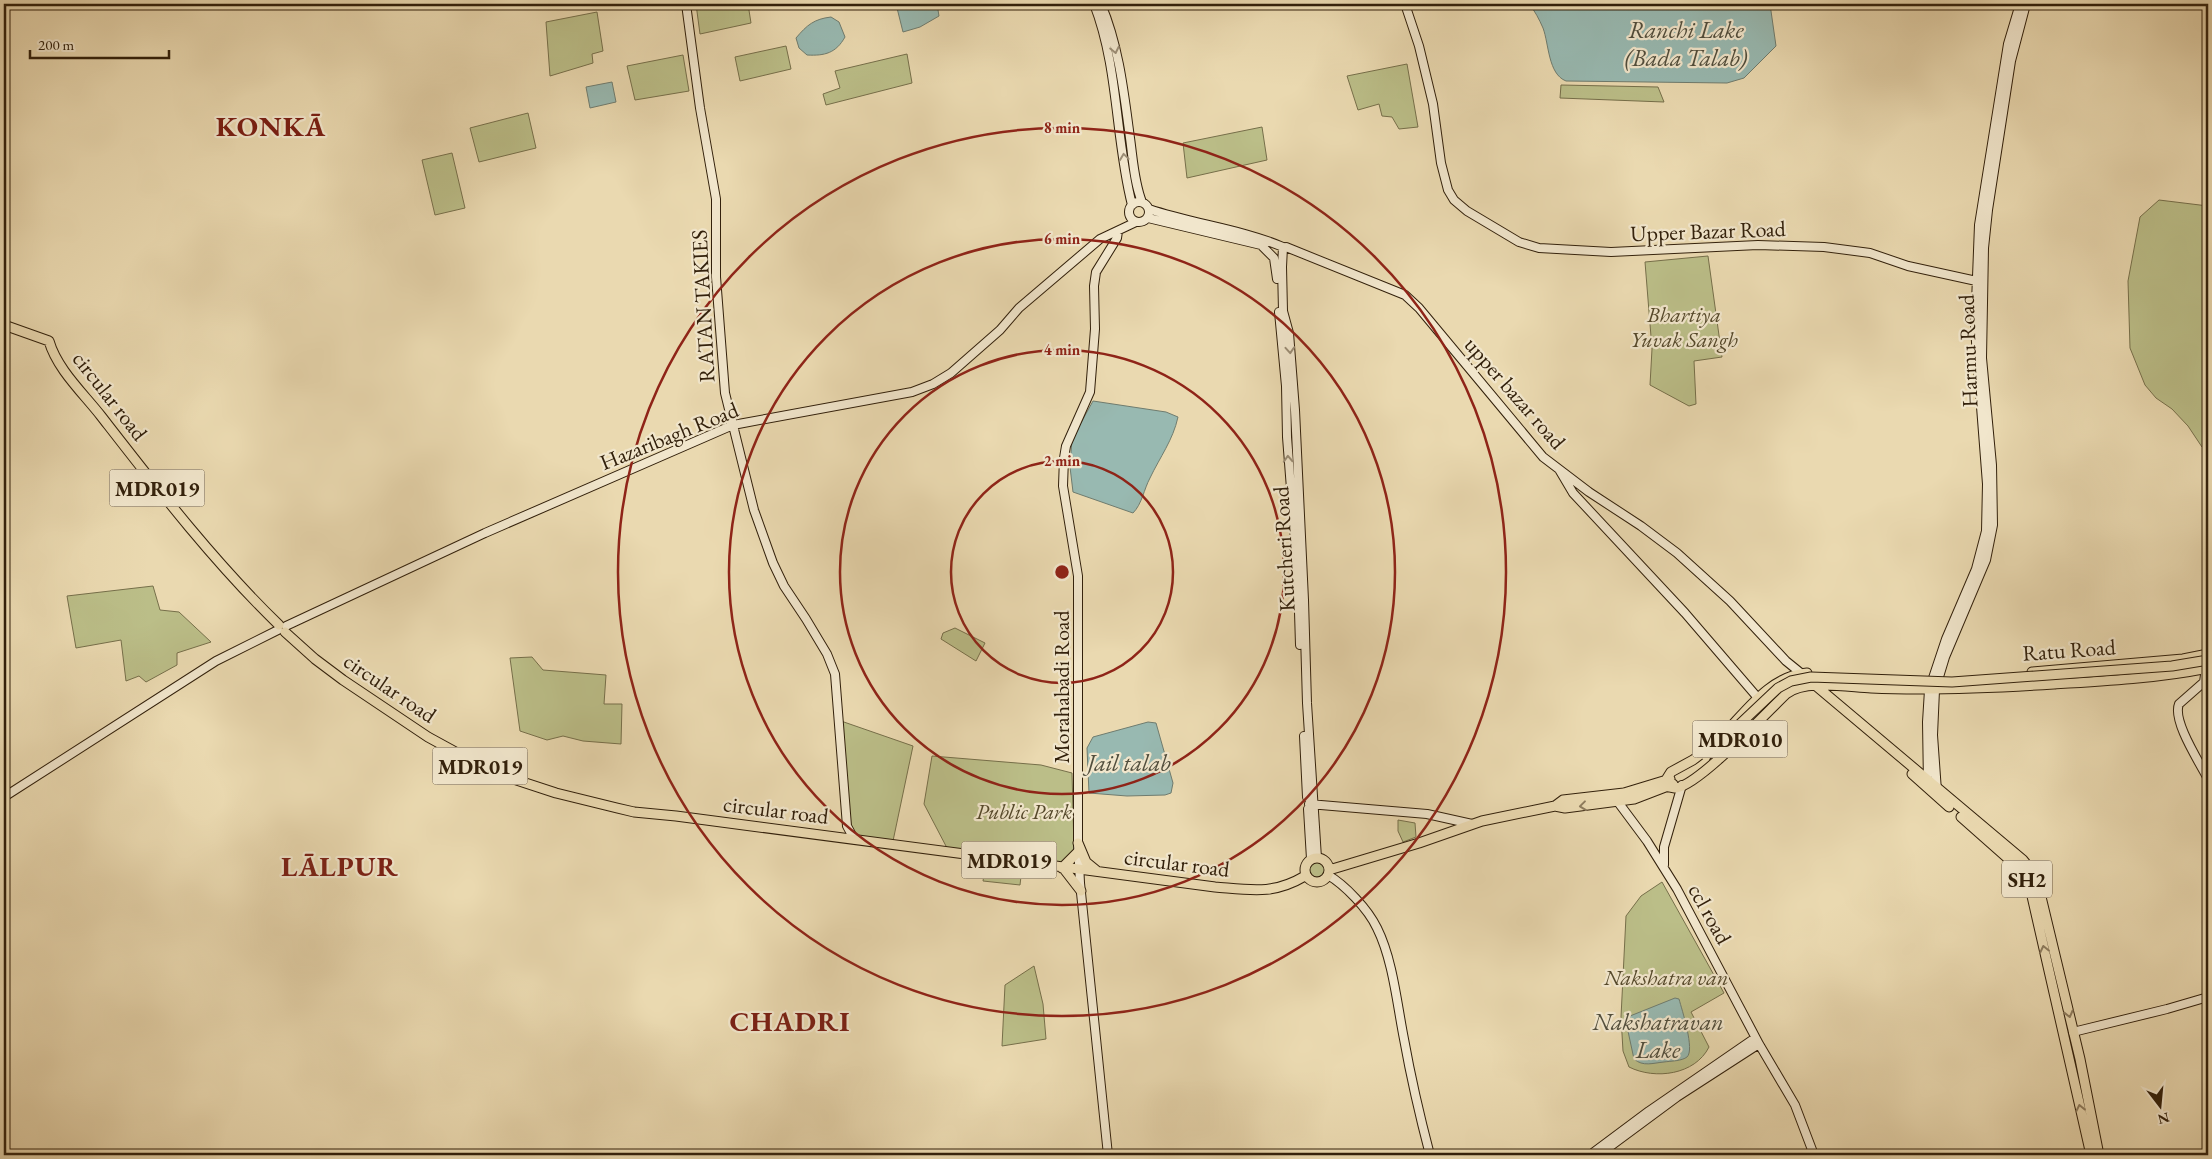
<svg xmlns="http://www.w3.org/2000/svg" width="2212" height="1159" font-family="'EB Garamond',serif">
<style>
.green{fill:#bbbe88;stroke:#766f4a}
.water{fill:#98b9b1;stroke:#6f7c6f}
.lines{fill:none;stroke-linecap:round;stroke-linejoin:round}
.secondary-casing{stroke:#32200b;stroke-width:10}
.primary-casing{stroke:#32200b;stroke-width:11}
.secondary{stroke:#f1e6cc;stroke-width:8}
.primary{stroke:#ead9b0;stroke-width:9}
.primary-bridge-casing{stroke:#32200b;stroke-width:11;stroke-linecap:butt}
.primary-bridge{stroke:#ead9b0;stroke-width:9}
.oneway{stroke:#9b8d75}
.oneway2{stroke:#8e7c5e}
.ring{fill:none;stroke:#8f2418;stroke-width:2.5}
.labels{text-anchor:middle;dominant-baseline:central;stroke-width:4.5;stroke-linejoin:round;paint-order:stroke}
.shield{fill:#f1e6cc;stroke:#6b5b45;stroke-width:1}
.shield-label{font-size:21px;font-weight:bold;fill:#32200b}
.street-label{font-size:22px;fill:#32200b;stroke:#f1e6cc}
.park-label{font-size:22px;font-style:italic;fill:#54482a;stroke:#f1e6cc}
.water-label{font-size:24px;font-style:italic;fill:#514e3d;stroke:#f1e6cc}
.district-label{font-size:28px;font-weight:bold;letter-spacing:1px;fill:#7a1f14;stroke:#f1e6cc}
.centre{fill:#8f2418;stroke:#f1e6cc;stroke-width:2.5}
.ring-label{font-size:15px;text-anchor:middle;font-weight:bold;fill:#8f2418;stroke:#f1e6cc;stroke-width:4.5;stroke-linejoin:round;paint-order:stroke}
</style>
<rect width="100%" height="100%" fill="#ead9b0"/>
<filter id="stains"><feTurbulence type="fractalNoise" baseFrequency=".004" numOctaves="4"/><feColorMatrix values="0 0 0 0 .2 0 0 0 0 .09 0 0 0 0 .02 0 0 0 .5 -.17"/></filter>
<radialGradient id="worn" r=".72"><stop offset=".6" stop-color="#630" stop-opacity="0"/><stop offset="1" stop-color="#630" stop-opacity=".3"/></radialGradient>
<path class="green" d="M696 4H748L751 23 700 34Z
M597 12 603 51 592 54 593 63 550 76 546 22Z
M786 46 791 69 740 81 735 57Z
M907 54 912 83 826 105 823 94 840 88 835 71Z
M683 55 689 91 635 100 627 66Z
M1407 64 1418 127 1399 129 1392 117 1382 116 1379 104 1358 110 1347 76Z
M1561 85 1658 87 1664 102 1560 98Z
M528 113 536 148 479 162 470 128Z
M1262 127 1267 160 1187 178 1183 143Z
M452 153 465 208 435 215 422 160Z
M2159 200 2208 206V450L2202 447 2188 426 2172 409 2156 398 2145 385 2130 348 2128 281 2140 217Z
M1708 256 1722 357 1694 361 1696 404 1689 406 1650 385 1652 349 1645 262Z
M153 586 160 610 179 612 211 642 177 653V665L146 682 139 676 126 681 121 640 76 648 67 596Z
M955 628 985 643 976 661 941 639 943 633Z
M532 657 543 670 606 675 604 704H622L621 744 583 741 563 736 547 740 520 731 510 658Z
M841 721 913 746 893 841 855 838 849 827Z
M932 756 1041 765 1072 773 1074 849 1061 863 947 848 924 804Z
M1398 820 1415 823 1416 837 1403 842 1398 831Z
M1317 862 1324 865 1326 872C1320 878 1314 878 1307 875L1306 871 1312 863Z
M986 863 1022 868 1020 885 983 881Z
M1662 882 1724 993 1691 1012 1709 1047C1695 1075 1655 1080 1629 1067L1623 1051 1621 1017 1626 916 1641 896Z
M1034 966 1043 1004 1046 1039 1002 1046 1005 985Z"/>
<path class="water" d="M896 4H937L939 16 920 27 903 32Z
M1529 4H1770L1776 46 1744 78 1727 83 1566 81C1548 74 1549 44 1543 28 1539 19 1535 11 1529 4Z
M831 17 839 22 845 37C836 53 825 56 807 55L799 48 796 38C807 25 814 19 831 17Z
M612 82 616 102 590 108 586 87Z
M1093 401 1166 412 1178 417C1173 440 1160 457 1150 478 1144 489 1142 504 1133 513L1073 492 1070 467 1072 439Z
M1148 722 1156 723 1173 783 1171 793 1165 795 1127 796 1089 793 1087 748 1093 737Z
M1675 998 1679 999C1682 1010 1695 1050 1687 1057 1682 1061 1671 1061 1664 1062 1653 1063 1643 1067 1634 1059L1626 1022 1630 1016Z"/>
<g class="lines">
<g class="secondary-casing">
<path id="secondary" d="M686 4 700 108 716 199V277L725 393 754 510 773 563 784 586 806 619 827 654 835 674 847 826 854 839
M1094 4C1119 68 1115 139 1132 205
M1101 4C1119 46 1124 93 1130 138 1133 159 1134 182 1142 202
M1405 4 1419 46 1433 104 1441 163 1448 190 1454 200 1467 211 1519 242 1539 248 1611 252 1758 245 1824 247 1870 253 1908 266 1981 282
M1129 212a10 10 0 1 1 20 0a10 10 0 1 1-20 0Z
M1149 209C1193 224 1241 229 1283 247L1282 267 1283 311 1289 333 1295 410 1304 600 1307 703 1317 858
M1148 218 1261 245 1274 258 1277 279
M1283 248 1286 247 1405 295 1419 308 1543 457 1589 492 1641 526 1677 553 1730 601 1786 661 1802 674
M1279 312 1286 386 1287 437 1298 579 1300 645
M1560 471 1573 493 1685 613 1758 698
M286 626 485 533 733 425 912 392 933 384 951 373 1000 330 1019 308 1100 239 1136 222
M2206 668 2204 682 2179 704C2172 721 2200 763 2208 779
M1304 736 1307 797
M1928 784 1927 722 1929 690 1946 639 1976 569 1986 531 1987 484 1975 329 1979 225 2008 44 2020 4
M1937 791 1933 735 1935 690 1945 657 1986 560 1993 525 1992 465 1982 358 1984 248 1988 210 2011 61 2026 4
M4 797 216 661 278 630
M1615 798 1647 841 1677 889 1759 1044 1795 1105 1814 1155
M1309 804 1427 814 1472 824
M1308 809 1311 859
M1664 865V847L1682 785
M1328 875C1345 885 1368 909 1377 928 1393 960 1397 1004 1404 1039 1411 1078 1420 1117 1430 1155
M2073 1032 2167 1009 2208 997
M1604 1151 1677 1097 1759 1044
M1108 1155 1080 883 1078 843V576L1063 486 1064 458 1066 446 1090 392 1095 329 1094 286 1096 272 1117 238 1118 231
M1590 1155 1649 1111 1755 1038"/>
</g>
<g class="primary-casing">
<path id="primary" d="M4 325 49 341C57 369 83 393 101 416 157 488 213 561 279 625
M285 632 315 659 343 680 428 737 492 772 556 793 617 808 634 812 676 816 1215 887C1251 890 1273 895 1305 876
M2032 672 2183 659 2208 654
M1802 674 2023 860 2036 876 2080 1059 2099 1155
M1725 733C1748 709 1771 676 1807 673
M1912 774 1949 807
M1666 780 1671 772 1693 760 1714 744
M1669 787C1671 787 1674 788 1676 788 1699 785 1766 713 1786 694 1805 679 1848 687 1871 688 1932 691 1993 688 2054 684 2105 681 2158 678 2208 668
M1555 806 1563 800 1624 793 1670 779
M1961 817 2013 863 2029 883 2091 1155
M1078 843 1086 862 1097 871
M1305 870a12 12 0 1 1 24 0a12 12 0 1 1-24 0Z
M1062 868 1079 851
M1064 869 1081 891
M1329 870 1419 843 1482 821 1555 806 1565 808 1634 799 1673 784"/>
</g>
<use href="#secondary" class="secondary"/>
<use href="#primary" class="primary"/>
<g class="primary-bridge-casing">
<path id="primary-bridge" d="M1706 756 1778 688 1791 681 1811 677 1952 682 2172 666 2208 660"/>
</g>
<use href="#primary-bridge" class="primary-bridge"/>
</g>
<defs><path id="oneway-chevron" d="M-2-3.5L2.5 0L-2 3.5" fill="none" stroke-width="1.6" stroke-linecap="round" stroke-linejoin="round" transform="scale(1.25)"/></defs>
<g class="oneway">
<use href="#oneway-chevron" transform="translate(1115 50) rotate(78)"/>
<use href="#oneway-chevron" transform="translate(1124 157) rotate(-98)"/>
<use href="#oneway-chevron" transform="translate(1290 350) rotate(86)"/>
<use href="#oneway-chevron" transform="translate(1288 459) rotate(-93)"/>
</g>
<g class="oneway2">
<use href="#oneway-chevron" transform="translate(1583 806) rotate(173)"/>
<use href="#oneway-chevron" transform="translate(2044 949) rotate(-103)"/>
<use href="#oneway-chevron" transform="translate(2069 1014) rotate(76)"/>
<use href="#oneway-chevron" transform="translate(2080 1108) rotate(-102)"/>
</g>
<g class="ring">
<circle cx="1062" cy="572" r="111"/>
<circle cx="1062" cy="572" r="222"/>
<circle cx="1062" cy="572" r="333"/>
<circle cx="1062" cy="572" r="444"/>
</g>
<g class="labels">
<g class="shield">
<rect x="109.5" y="469.5" width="95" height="37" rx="4"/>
<rect x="1692.5" y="720.5" width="95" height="37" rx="4"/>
<rect x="432.5" y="747.5" width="95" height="37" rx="4"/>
<rect x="961.5" y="841.5" width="95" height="37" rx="4"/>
<rect x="2002" y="860.5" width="50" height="37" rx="4"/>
</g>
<g class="shield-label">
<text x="157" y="488">MDR019</text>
<text x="1740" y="739">MDR010</text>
<text x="480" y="766">MDR019</text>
<text x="1009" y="860">MDR019</text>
<text x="2027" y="879">SH2</text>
</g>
<g class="street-label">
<text transform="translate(1708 231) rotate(-2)">Upper Bazar Road</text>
<text transform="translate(703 306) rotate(-93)">RATAN TAKIES</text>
<text transform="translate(1968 351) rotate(-92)">Harmu Road</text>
<text transform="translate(1515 393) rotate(49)">upper bazar road</text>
<text transform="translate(110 396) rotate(52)">circular road</text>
<text transform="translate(669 436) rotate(-22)">Hazaribagh Road</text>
<text transform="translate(1284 549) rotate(-93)">Kutcheri Road</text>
<text transform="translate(2069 650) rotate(-4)">Ratu Road</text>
<text transform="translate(1061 687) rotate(-90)">Morahabadi Road</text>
<text transform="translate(390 688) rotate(34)">circular road</text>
<text transform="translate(776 810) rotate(7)">circular road</text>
<text transform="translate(1177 863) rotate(7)">circular road</text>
<text transform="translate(1710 914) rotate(61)">ccl road</text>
</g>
<g class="park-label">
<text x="1684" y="314">Bhartiya<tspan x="1684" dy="25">Yuvak Sangh</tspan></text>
<text x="1024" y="811">Public Park</text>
<text x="1666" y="977">Nakshatra van</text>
</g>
<g class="water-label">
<text x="1686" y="29">Ranchi Lake<tspan x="1686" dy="28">(Bada Talab)</tspan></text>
<text x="1129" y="762">Jail talab</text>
<text x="1658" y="1021">Nakshatravan<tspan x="1658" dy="28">Lake</tspan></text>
</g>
<g class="district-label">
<text x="271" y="126">KONKĀ</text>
<text x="340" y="866">LĀLPUR</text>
<text x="790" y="1021">CHADRI</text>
</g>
</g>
<circle cx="1062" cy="572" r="8" class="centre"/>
<g class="ring-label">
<text x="1062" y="133">8 min</text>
<text x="1062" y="244">6 min</text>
<text x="1062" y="355">4 min</text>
<text x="1062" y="466">2 min</text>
</g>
<rect width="2212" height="1159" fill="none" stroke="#ead9b0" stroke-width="20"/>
<rect x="5" y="5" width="2202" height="1149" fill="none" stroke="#32200b" stroke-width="2.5"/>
<rect x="10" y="10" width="2192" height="1139" fill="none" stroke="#32200b"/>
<g transform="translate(2160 1106) rotate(164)" stroke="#f1e6cc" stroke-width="4" paint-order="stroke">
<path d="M0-4L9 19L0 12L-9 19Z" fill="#32200b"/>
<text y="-8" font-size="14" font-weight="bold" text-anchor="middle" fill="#32200b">N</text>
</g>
<path d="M30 50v8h139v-8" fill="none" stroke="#32200b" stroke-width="2.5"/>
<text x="38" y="50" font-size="15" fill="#32200b" stroke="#f1e6cc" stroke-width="4" paint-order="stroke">200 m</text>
<rect width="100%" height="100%" filter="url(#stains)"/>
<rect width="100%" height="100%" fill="url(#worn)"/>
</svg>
